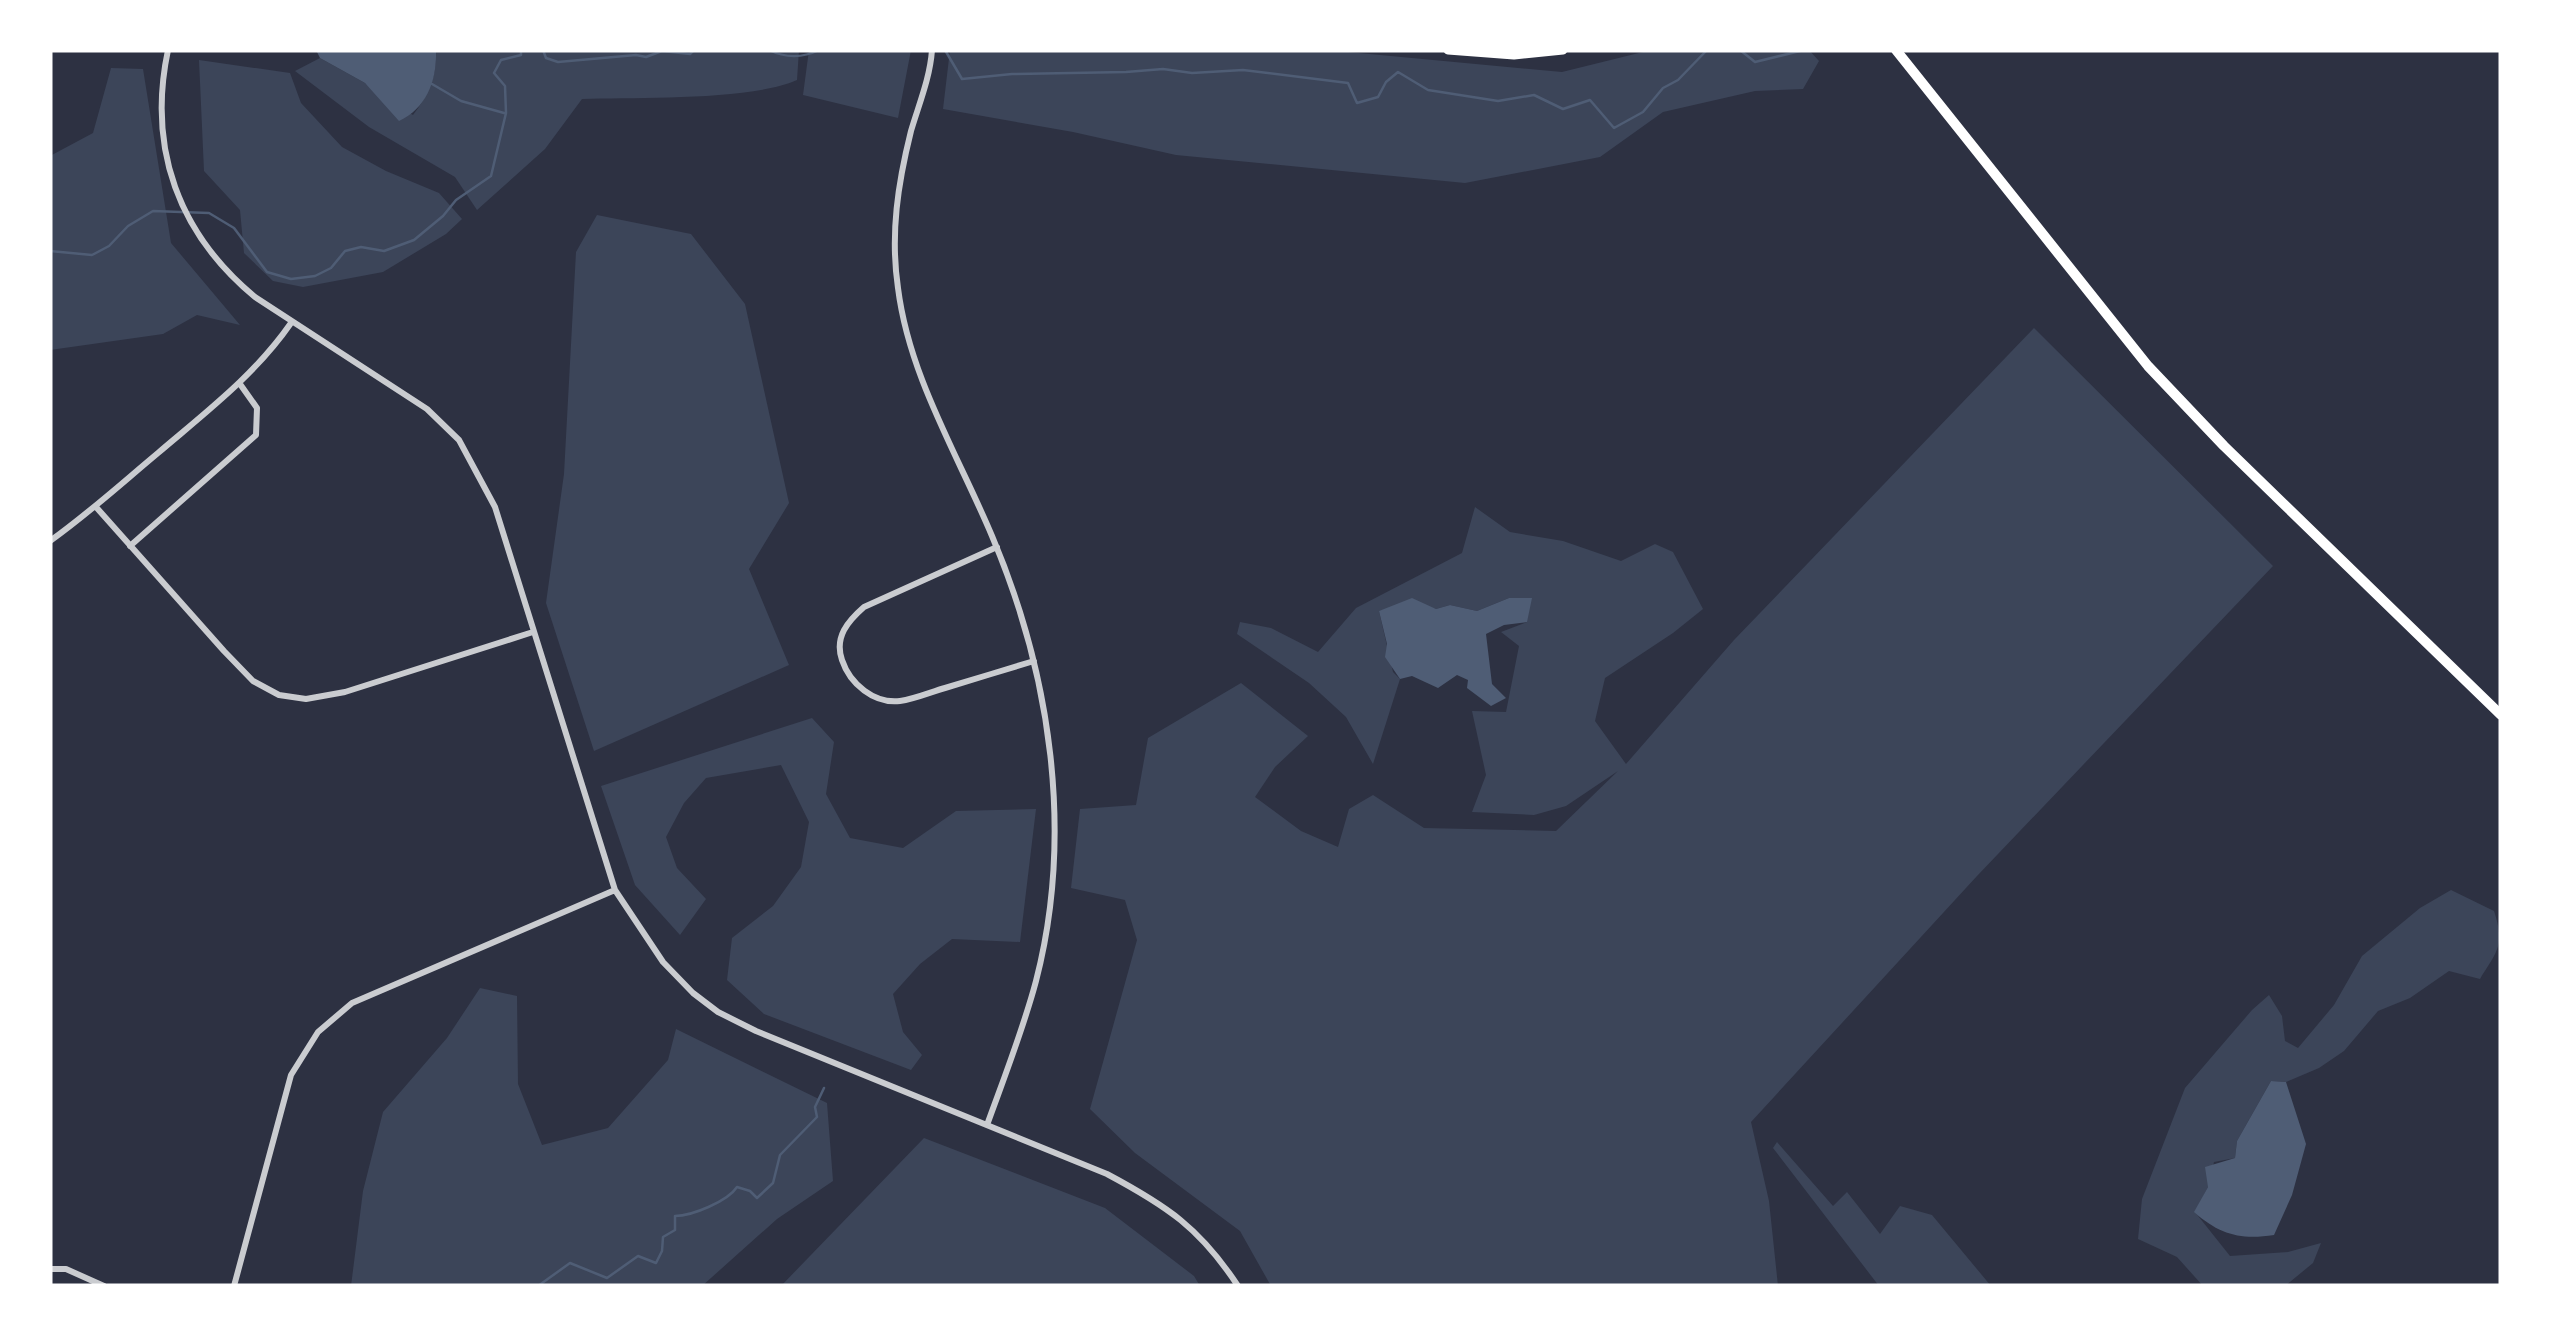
<svg xmlns="http://www.w3.org/2000/svg" width="2551" height="1336" font-family="Georgia,serif">
<style>
.green{fill:#3c4559}
.water{fill:#4f5d75}
.lines{fill:none;stroke-linecap:round;stroke-linejoin:round}
.stream{stroke:#4f5d75;stroke-width:2.5}
.minor{stroke:#caccd0;stroke-width:6}
.secondary{stroke:#fff;stroke-width:9}
.primary{stroke:#fff;stroke-width:10}
</style>
<rect width="100%" height="100%" fill="#2d3142"/>
<path class="green" d="M436 50H799L797 80C750 101 637 97 582 99L545 149 477 210 455 177 369 127 295 71 320 58 365 83 380 96 413 115C429 94 437 76 436 50Z
M809 50H911L898 118 803 95Z
M950 50H1327L1562 72 1651 50H1809L1819 61 1803 89 1755 91 1663 112 1600 157 1465 183 1176 155 1073 132 943 109Z
M199 60 290 73 301 103 342 147 386 171 439 193 462 219 446 234 383 272 303 287 273 281 244 253 240 210 204 171Z
M111 68 143 69 171 243 240 325 197 315 163 334 50 350V156L93 133Z
M597 215 691 234 745 304 789 503 749 569 789 665 594 751 546 603 564 474 576 252Z
M2034 328 2273 566 1977 876 1751 1122 1769 1201 1778 1286H1271L1240 1231 1135 1153 1090 1109 1137 940 1125 900 1071 888 1080 809 1136 805 1148 738 1241 683 1308 736 1275 767 1255 797 1301 831 1338 847 1349 809 1373 795 1424 828 1556 831 1618 771 1566 806 1534 815 1472 812 1486 775 1472 711 1506 712 1519 646 1501 632 1527 622 1509 598 1477 611 1450 605 1436 609 1422 606 1379 611 1393 672 1400 679 1373 764 1346 717 1309 683 1237 634 1240 622 1271 628 1318 652 1356 608 1462 553 1475 507 1510 532 1563 541 1621 561 1655 544 1673 552 1703 609 1673 633 1605 678 1595 721 1626 764 1734 640Z
M812 718 834 742 826 794 850 838 903 848 956 811 1036 809 1020 942 952 939 920 964 893 994 903 1032 922 1055 911 1070 764 1014 727 980 732 938 773 906 801 867 809 822 781 765 706 778 684 803 666 837 677 868 706 899 680 935 635 885 601 786Z
M2451 890 2494 911C2505 945 2498 950 2480 979L2449 971 2410 998 2378 1011 2344 1051 2319 1068 2286 1082 2271 1081 2237 1141 2235 1158 2214 1162 2208 1187 2195 1212 2230 1256 2288 1252 2321 1243 2313 1263 2285 1286H2203L2177 1257 2138 1239 2142 1199 2185 1088 2252 1010 2269 995 2282 1016 2285 1041 2298 1048 2334 1005 2362 956 2420 908Z
M480 988 517 996 518 1084 542 1145 608 1128 668 1060 676 1029 827 1103 833 1181 777 1219 702 1286H351L363 1191 383 1112 447 1038Z
M924 1138 1105 1208 1194 1276 1200 1286H781Z
M1777 1142 1833 1206 1847 1192 1880 1234 1900 1206 1932 1215 1991 1286H1879L1773 1148Z"/>
<path class="water" d="M316 50H436C437 80 427 108 399 121L365 83 320 58Z
M1412 598 1436 609 1450 605 1477 611 1509 598H1532L1527 622 1504 625 1486 634 1492 684 1506 698 1491 706 1467 688 1468 680 1457 675 1438 688 1412 676 1400 679 1385 657 1387 644 1379 611Z
M2271 1081 2286 1082 2306 1144 2292 1195 2274 1235C2241 1240 2220 1235 2194 1212L2208 1187 2205 1167 2235 1158 2237 1141Z"/>
<g class="lines">
<path class="stream" d="M543 50 546 58 558 62 636 55 646 57 662 51 690 54 694 50
M769 50C785 58 803 58 819 50
M945 50 962 79 1012 74 1126 72 1163 69 1192 73 1243 70 1348 83 1357 103 1378 97 1386 82 1398 72 1428 90 1498 101 1534 95 1563 109 1590 100 1614 128 1643 112 1663 88 1678 80 1707 50
M1740 50 1755 62 1804 50
M432 84 461 101 504 113
M50 251 92 255 109 246 128 226 153 211 209 213 234 228 267 272 291 279 315 276 331 268 345 251 361 247 384 251 414 240 443 216 456 200 491 176 506 113 505 86 494 73 501 60 521 55V50
M538 1286 570 1263 607 1278 638 1256 656 1263 662 1251 663 1237 675 1230V1216C692 1216 728 1201 737 1187L750 1191 757 1198 773 1183 780 1155 817 1117 815 1107 824 1088"/>
<path class="minor" d="M168 50C147 149 179 234 255 297L427 409 459 440 495 507 615 890 663 962 693 993 718 1012 756 1031 1107 1174C1167 1206 1200 1228 1238 1286
M932 50C930 78 919 104 911 131 898 183 890 234 898 288 909 376 958 455 992 536 1051 675 1074 834 1036 981 1023 1030 1004 1078 987 1125
M96 507 224 651 253 681 279 695 306 699 345 692 533 632
M50 541C88 514 122 483 158 453 206 412 255 375 291 323
M130 546 256 435 257 408 240 384
M997 547 864 607C848 621 834 637 842 660 850 684 874 704 900 701 915 699 931 692 945 688 975 679 1004 670 1034 661
M50 1269H66L104 1286
M234 1286 291 1075 318 1032 352 1003 615 890"/>
<path class="secondary" d="M1448 50 1514 55 1563 50"/>
<path class="primary" d="M1896 50 2148 366 2224 446 2501 715"/>
</g>
<rect width="2551" height="1336" fill="none" stroke="#ffffff" stroke-width="105"/>
</svg>
